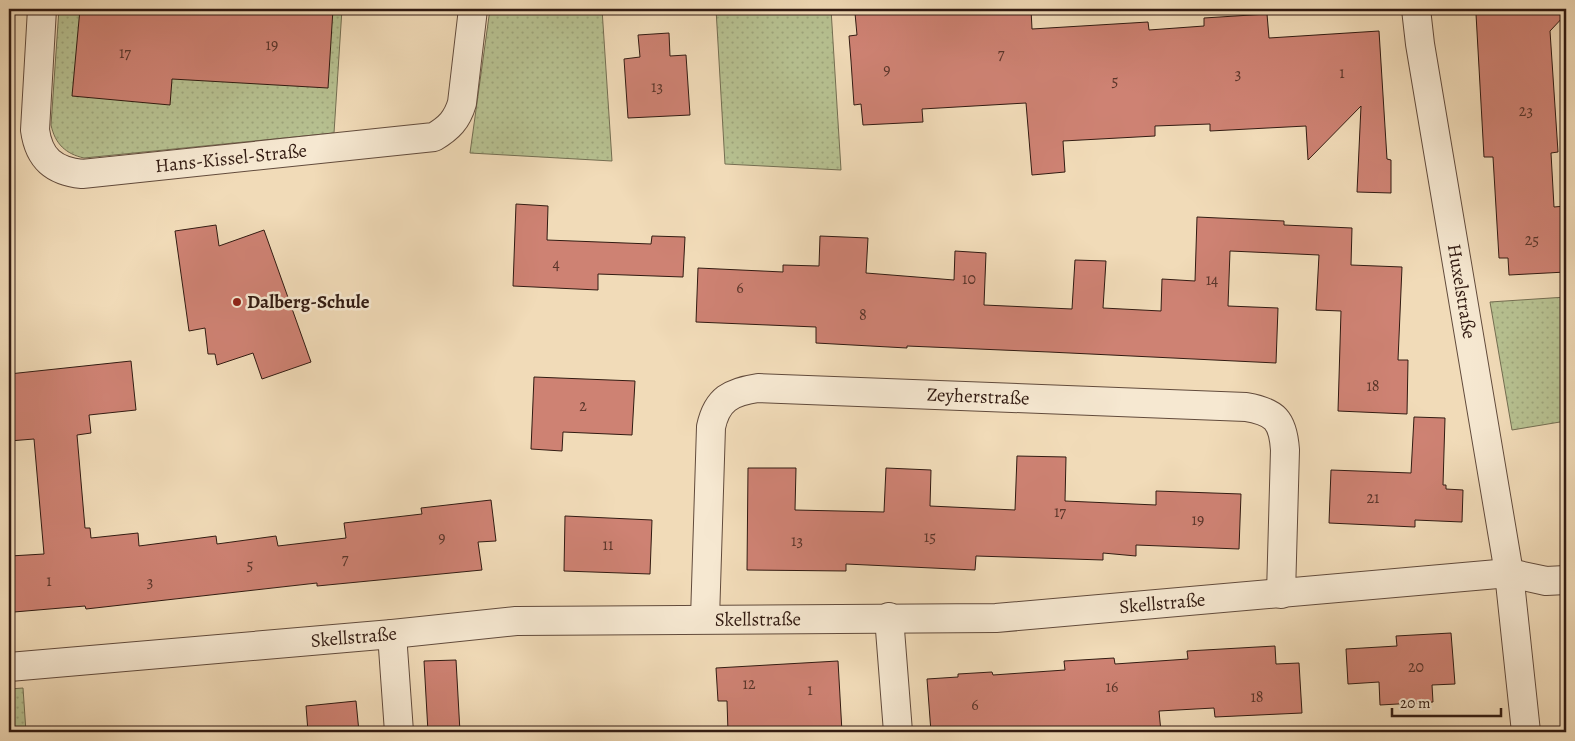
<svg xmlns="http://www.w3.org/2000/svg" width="1575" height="741" font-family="Alegreya,serif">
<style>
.grass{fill:url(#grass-dots);stroke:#746e52}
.building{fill:#ce8273;stroke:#321b12}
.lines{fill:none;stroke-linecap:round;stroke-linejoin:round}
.minor-casing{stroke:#624b3c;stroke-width:30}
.minor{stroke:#f6e8d1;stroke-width:28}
.poi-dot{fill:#8f2418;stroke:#f6e8d1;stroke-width:2}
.labels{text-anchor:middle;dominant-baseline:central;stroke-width:5;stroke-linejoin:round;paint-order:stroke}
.number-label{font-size:16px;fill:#59352a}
.street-label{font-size:19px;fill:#321b12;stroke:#f6e8d1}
.poi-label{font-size:19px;font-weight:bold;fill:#321b12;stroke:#f6e8d1;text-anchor:start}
</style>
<defs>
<pattern id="grass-dots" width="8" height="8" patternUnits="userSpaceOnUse" patternTransform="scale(1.25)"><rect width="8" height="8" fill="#b7c191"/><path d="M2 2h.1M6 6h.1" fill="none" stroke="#9ea57c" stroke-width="1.8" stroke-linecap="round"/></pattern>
</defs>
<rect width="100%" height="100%" fill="#f1dbb8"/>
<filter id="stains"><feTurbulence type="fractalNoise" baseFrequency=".004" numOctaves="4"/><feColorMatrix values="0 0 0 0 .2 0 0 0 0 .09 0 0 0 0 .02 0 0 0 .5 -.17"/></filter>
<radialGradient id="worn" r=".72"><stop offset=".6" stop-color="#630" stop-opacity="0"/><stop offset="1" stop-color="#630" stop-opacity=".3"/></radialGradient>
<path class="grass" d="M59 9H342L334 133 84 158C66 154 55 144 51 125Z
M490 9H602L612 161 470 153Z
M716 9H831L841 170 725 164Z
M1566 297V421L1512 430 1490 302Z
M23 688 26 732H9V689Z"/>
<path class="building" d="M80 9H333L328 88 172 79 170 105 72 96Z
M921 9H1031L1032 29 1148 22 1149 30 1204 26V18L1267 14 1269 38 1379 31 1387 159 1391 160V193L1357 192 1361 106 1308 160 1306 126 1210 131V124L1155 126V136L1063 141 1065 172 1032 175 1026 103 922 109 923 122 863 125 861 104 854 105 851 61 849 36 857 35 855 13Z
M1487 9H1566V14L1550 31 1558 152 1551 153 1554 207 1565 206 1566 272 1509 275 1508 258H1499L1493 157H1484L1476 14 1487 13Z
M669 33 670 56 686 55 690 115 628 118 624 59 640 57 638 35Z
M516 204 548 206 547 240 651 244 652 236 685 237 683 277 598 274V290L513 286Z
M1197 217 1284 221V225L1352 228 1351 265 1402 267 1398 360H1408L1407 414 1338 411 1341 311 1316 310 1319 255 1230 251 1228 306 1278 308 1276 363 1049 352 907 346V348L816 343V327L696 322 698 268 783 272V265L819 266 820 236 868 238 866 273 954 280 955 251 986 253 984 305 1072 309 1075 260 1106 261 1103 308 1161 311 1162 279 1195 281Z
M216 225 219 246 264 230 311 362 262 379 253 353 217 365 215 354H208L205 328 189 331 175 231Z
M131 361 136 410 89 415 91 433 77 435 85 528H90L91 538 138 533 139 546 216 536 217 544 276 536 278 546 346 538 344 523 422 514 421 508 491 500 496 541 478 542 482 570 317 586V583L86 609 85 606 14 612 10 556 44 554 34 439 9 441V374Z
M534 377 635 381 632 435 563 432 562 451 531 449Z
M1414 417 1445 418 1443 485H1446V489L1463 490 1462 522 1415 520V527L1329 523 1331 470 1411 473Z
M1017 456 1066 457 1065 501 1156 505V491L1241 494 1239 549 1136 545V556L1103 553V560L976 556 975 570 846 564V571L747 570 748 468H796L795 510 884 512 886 468 931 470 930 506 1015 510Z
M565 516 652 520 650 574 564 571Z
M1451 633 1455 684 1432 685 1433 702 1380 705 1379 682 1348 684 1346 649 1397 646 1396 636Z
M1275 646 1276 664 1299 663 1302 713 1215 717 1214 708 1159 711 1161 732H931L927 679 958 677V674L992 672 993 675 1065 670 1064 661 1114 658 1115 664 1188 659 1187 651Z
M456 660 460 732H428L424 661Z
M838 661 842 732H783V729L728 732 727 701H718L716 668Z
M356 701 359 732H308L306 706Z"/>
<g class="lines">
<g class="minor-casing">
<g id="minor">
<path id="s1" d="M42 9 35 130C39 159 54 171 82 174L434 137C449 128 457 120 462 103L473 9"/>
<path id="s2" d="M1416 9 1420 44 1509 573 1526 732"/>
<path d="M889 617 898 732"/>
<path id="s3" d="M705 619 711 427C717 399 731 392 758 388L1246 407C1275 412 1283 420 1285 450L1281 594"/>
<path d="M392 634 399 732"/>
<path id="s4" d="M9 667 392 634 516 621 996 618 1509 573 1546 581 1566 580"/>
</g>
</g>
<use href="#minor" class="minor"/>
</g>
<circle class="poi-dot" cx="237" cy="302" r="5"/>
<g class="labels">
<g class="number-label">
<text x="272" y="45">19</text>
<text x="125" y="53">17</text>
<text x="1001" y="54">7</text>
<text x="887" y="70">9</text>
<text x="1342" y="73">1</text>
<text x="1238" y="74">3</text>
<text x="1115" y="81">5</text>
<text x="657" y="87">13</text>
<text x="1526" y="111">23</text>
<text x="1532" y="240">25</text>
<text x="556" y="264">4</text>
<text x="969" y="279">10</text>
<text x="1212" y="280">14</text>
<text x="740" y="288">6</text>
<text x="863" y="315">8</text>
<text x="1373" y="386">18</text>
<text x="583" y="406">2</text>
<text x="1373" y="498">21</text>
<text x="1060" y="512">17</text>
<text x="1198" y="520">19</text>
<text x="930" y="537">15</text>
<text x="442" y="538">9</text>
<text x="797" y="541">13</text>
<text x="608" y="545">11</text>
<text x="345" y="559">7</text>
<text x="250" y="565">5</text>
<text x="49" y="581">1</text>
<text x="150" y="582">3</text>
<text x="1416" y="667">20</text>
<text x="749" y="684">12</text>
<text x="1112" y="687">16</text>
<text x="810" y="690">1</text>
<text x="1257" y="697">18</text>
<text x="975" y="705">6</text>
</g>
<g class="street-label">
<text stroke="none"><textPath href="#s1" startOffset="342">Hans-Kissel-Straße</textPath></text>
<text stroke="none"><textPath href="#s2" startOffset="286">Huxelstraße</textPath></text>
<text stroke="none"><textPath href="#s3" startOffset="479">Zeyherstraße</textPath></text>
<text stroke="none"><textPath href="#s4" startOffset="1156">Skellstraße</textPath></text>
<text stroke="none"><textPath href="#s4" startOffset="751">Skellstraße</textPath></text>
<text stroke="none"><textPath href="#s4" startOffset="346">Skellstraße</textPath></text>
</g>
<g class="poi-label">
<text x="247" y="302">Dalberg-Schule</text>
</g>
</g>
<rect width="1575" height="741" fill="none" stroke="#f1dbb8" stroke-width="30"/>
<rect x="10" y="10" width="1555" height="721" fill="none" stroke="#321b12" stroke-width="2.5"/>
<rect x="15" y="15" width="1545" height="711" fill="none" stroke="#321b12"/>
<path d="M1392 708v8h109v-8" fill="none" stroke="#321b12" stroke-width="2.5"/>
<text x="1400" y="708" font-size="15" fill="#321b12" stroke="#f6e8d1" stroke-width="4" paint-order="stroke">20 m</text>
<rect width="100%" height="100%" filter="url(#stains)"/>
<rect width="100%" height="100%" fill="url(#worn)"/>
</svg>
